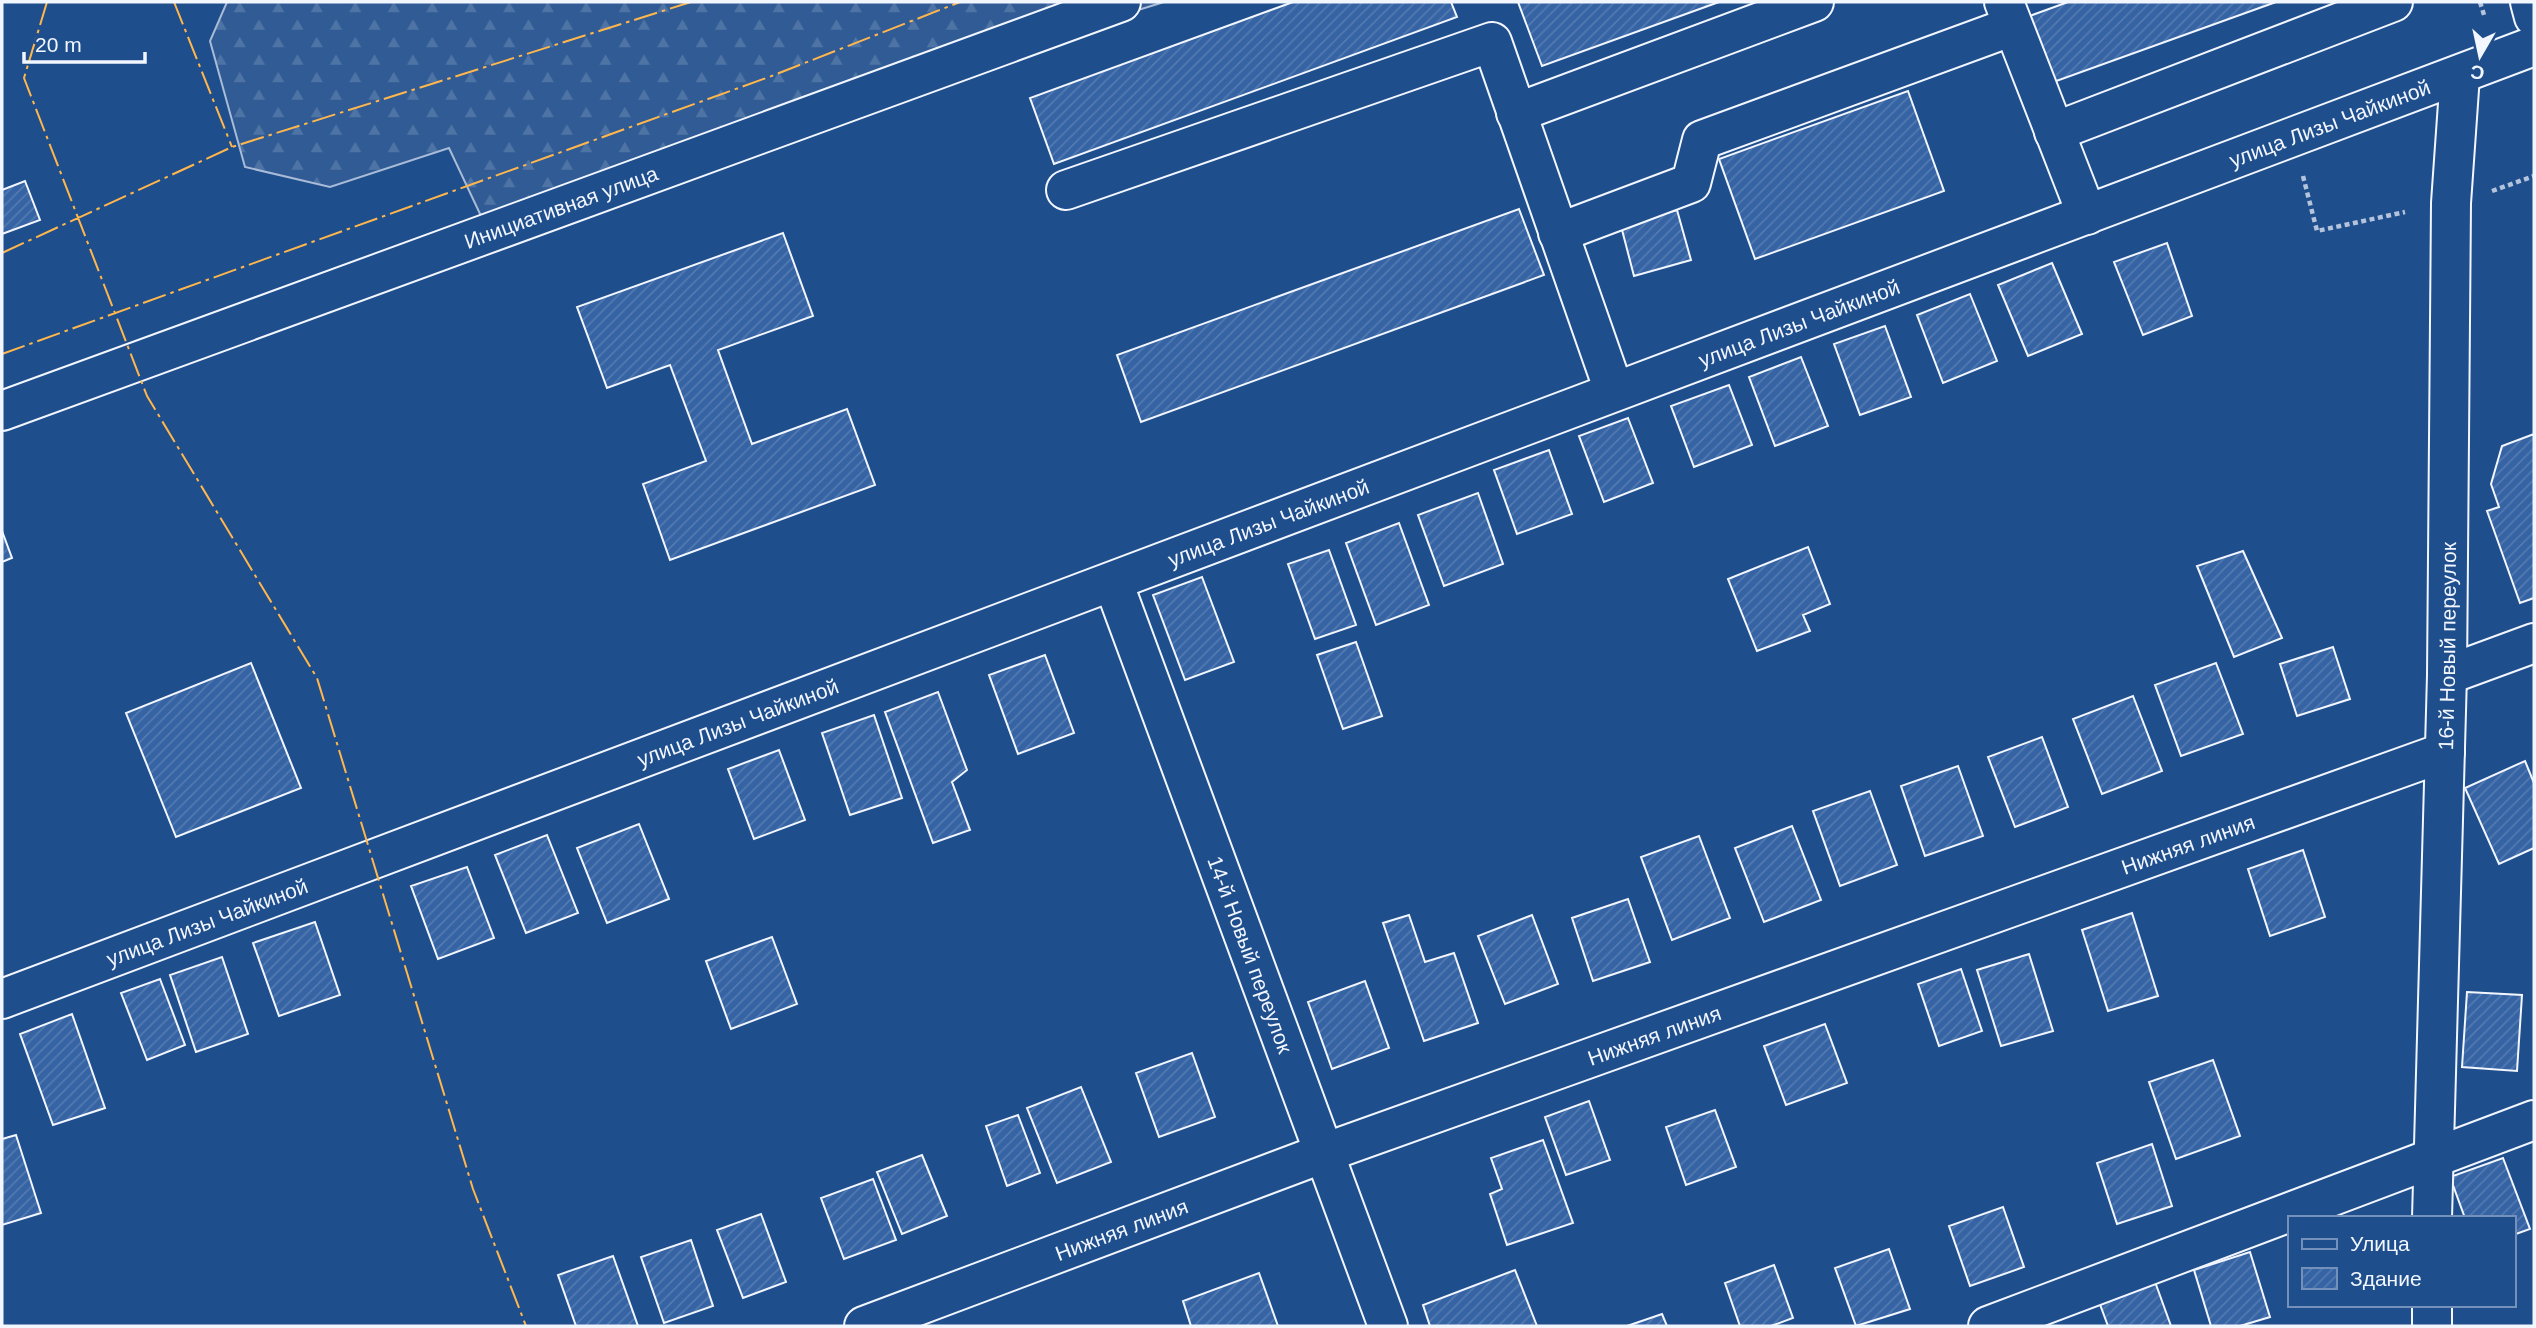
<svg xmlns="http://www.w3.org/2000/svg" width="2536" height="1328" font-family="Arial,sans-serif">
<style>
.forest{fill:url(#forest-firs);stroke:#a8bbd7;stroke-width:2}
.building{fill:url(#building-hatch);stroke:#f2f6ff;stroke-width:2}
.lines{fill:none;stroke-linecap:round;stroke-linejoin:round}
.minor-casing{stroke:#f2f6ff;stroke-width:42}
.major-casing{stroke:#f2f6ff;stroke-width:42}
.path{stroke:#b3c4dc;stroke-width:4.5;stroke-dasharray:5 3.5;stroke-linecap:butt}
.minor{stroke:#1f4e8c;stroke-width:38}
.major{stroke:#1f4e8c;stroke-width:38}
.power{stroke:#ffb74d;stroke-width:2;stroke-dasharray:24 5 3.5 5;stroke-linecap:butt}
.labels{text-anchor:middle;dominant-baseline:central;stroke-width:5;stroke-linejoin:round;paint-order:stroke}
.street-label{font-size:21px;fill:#f2f6ff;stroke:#1f4e8c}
</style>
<defs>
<pattern id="forest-firs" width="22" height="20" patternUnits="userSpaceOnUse" patternTransform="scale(1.75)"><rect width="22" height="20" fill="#305b95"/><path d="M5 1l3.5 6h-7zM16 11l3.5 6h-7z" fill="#4e73a5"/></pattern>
<pattern id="building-hatch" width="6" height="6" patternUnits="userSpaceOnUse" patternTransform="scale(1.75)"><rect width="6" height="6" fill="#3563a3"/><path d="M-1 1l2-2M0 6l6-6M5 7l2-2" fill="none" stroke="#537ab1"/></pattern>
</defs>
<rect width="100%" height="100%" fill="#1f4e8c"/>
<path class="forest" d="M227 2H1164L880 90 489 233 449 148 330 187 245 167 210 41Z"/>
<path class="building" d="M1293 2H1451L1457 17 1054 164 1030 98Z
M1518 2H1719L1542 66Z
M2068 2H2276L2048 84 2024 18Z
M1908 91 1944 191 1755 259 1719 159Z
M25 181 40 220 2 234V190Z
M1519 209 1544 275 1141 422 1117 355Z
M1677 210 1691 260 1634 276 1621 226Z
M783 233 813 316 718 350 752 444 847 409 875 485 670 560 643 484 706 461 670 365 607 388 577 307Z
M2167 243 2192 316 2143 335 2114 262Z
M2052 263 2082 334 2028 356 1998 285Z
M1970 294 1997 361 1943 383 1917 315Z
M1885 326 1911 397 1860 415 1834 344Z
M1801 357 1828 426 1775 446 1749 377Z
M1729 385 1752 445 1694 467 1671 406Z
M1628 418 1653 483 1604 502 1579 436Z
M2534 434V598L2520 603 2487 511 2499 507 2491 484 2502 446Z
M1549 450 1572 514 1517 534 1494 470Z
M1478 493 1503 564 1444 586 1418 515Z
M1399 523 1429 605 1376 625 1346 543Z
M2 531 12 558 2 562Z
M1808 547 1830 604 1803 615 1810 631 1757 651 1728 579Z
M1329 550 1356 625 1315 639 1288 564Z
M2243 551 2282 638 2234 657 2197 566Z
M1202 577 1234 662 1185 680 1153 595Z
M1356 642 1382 716 1343 729 1317 655Z
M2333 647 2350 699 2297 716 2280 664Z
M1045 655 1074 733 1018 754 989 675Z
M251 663 301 788 176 837 126 713Z
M2216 663 2243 734 2181 756 2155 685Z
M938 692 967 770 952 782 970 830 933 843 885 712Z
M2133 696 2162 771 2102 794 2073 719Z
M874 715 902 798 850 815 822 733Z
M2042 737 2068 807 2015 827 1988 757Z
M779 750 805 820 754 839 728 769Z
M2525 761 2534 783V848L2499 864 2465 788Z
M1958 766 1983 836 1925 856 1901 786Z
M1870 791 1897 865 1840 886 1813 811Z
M639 824 669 899 607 923 577 848Z
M1792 826 1821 900 1764 922 1735 848Z
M547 835 578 913 526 933 495 855Z
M1699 836 1730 918 1672 940 1641 857Z
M2303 850 2325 917 2270 936 2248 869Z
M467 867 494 938 438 959 411 886Z
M1628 899 1650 962 1593 981 1572 918Z
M2132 913 2158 996 2108 1011 2082 930Z
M1409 915 1425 962 1454 953 1478 1023 1424 1041 1383 923Z
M1532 915 1558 984 1505 1004 1478 936Z
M315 922 340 995 279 1016 253 943Z
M772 937 797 1004 731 1029 706 961Z
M2029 954 2053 1031 2001 1046 1977 970Z
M222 957 248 1034 196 1052 170 975Z
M1961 969 1982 1031 1939 1046 1918 984Z
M160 979 185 1045 147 1060 121 993Z
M1365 981 1389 1048 1332 1069 1308 1002Z
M2467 992 2522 995 2517 1071 2462 1067Z
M72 1014 105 1108 53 1125 20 1034Z
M1825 1024 1847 1083 1786 1105 1764 1046Z
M1192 1053 1215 1117 1159 1137 1136 1073Z
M2213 1060 2240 1136 2176 1159 2149 1082Z
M1081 1087 1111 1162 1057 1183 1027 1108Z
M1589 1101 1610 1160 1566 1175 1545 1117Z
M1715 1110 1736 1167 1686 1185 1666 1127Z
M1018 1115 1040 1173 1007 1186 986 1126Z
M16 1135 41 1213 2 1225V1139Z
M1543 1140 1573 1223 1507 1245 1490 1194 1502 1189 1491 1158Z
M2152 1144 2172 1206 2117 1224 2097 1163Z
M922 1155 947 1216 902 1234 877 1172Z
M2503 1158 2530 1229 2513 1235V1218H2465L2450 1177Z
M873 1179 896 1240 844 1259 821 1198Z
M2003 1207 2024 1267 1970 1286 1949 1226Z
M761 1214 786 1282 743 1298 717 1230Z
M691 1240 713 1306 664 1323 641 1257Z
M1889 1249 1910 1309 1856 1326 1835 1268Z
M2250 1252 2270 1317 2240 1326H2211L2194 1270Z
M613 1256 638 1326H576L558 1275Z
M1774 1265 1793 1318 1771 1326H1740L1725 1283Z
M1515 1270 1537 1326H1430L1423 1305Z
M1259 1273 1278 1326H1191L1183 1301Z
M2154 1279 2171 1326H2108L2098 1299Z
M1662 1314 1667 1326H1627Z"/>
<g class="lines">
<g class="minor-casing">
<g id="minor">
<path d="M2004 2 2087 215"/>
<path d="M2530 2 2534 17"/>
<path d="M1516 113 1814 2"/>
<path d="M2054 132 2393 2"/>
<path d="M1066 190 1492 42 1614 391"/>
<path d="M1558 233 1691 183 1702 140 2013 26"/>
<path id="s1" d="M2 411 1121 2"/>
<path id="s2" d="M1113 582 1388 1326"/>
<path d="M2447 675 2534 643"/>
<path id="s3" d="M864 1326 1324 1153 2445 752"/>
<path d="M1988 1326 2534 1120"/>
</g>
</g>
<g class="major-casing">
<g id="major">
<path id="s4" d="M2 999 2534 46"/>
<path id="s5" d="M2432 1218 2447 675 2451 203 2460 75"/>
<path d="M2432 1326V1305"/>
</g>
</g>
<path class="path" d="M2480 2 2485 18
M2303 176 2317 231 2405 212
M2492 191 2534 176"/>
<use href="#minor" class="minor"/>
<use href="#major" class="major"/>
<path class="power" d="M47 2 24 78 147 396 317 678 473 1189 526 1326
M174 2 232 147
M2 253 232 147 691 2
M2 354 769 77 960 2"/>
</g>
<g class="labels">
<g class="street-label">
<text stroke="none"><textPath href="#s4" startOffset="2487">улица Лизы Чайкиной</textPath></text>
<text stroke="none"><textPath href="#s1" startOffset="595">Инициативная улица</textPath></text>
<text stroke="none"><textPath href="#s4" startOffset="1920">улица Лизы Чайкиной</textPath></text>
<text stroke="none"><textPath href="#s4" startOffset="1353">улица Лизы Чайкиной</textPath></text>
<text stroke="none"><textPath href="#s5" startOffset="572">16-й Новый переулок</textPath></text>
<text stroke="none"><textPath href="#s4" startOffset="786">улица Лизы Чайкиной</textPath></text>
<text stroke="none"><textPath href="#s3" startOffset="1409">Нижняя линия</textPath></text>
<text stroke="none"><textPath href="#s4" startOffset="219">улица Лизы Чайкиной</textPath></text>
<text stroke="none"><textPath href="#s2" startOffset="397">14-й Новый переулок</textPath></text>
<text stroke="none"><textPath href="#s3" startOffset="842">Нижняя линия</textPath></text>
<text stroke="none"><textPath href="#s3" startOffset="275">Нижняя линия</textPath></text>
</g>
</g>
<rect width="2536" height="1328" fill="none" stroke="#f2f6ff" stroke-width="7"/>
<rect x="2288" y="1216" width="228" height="91" fill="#1f4e8c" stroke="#7391ba" stroke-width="2"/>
<rect x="2302" y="1239" width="35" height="10" fill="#1f4e8c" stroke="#7391ba" stroke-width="2"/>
<text x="2350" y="1251" font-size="21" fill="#f2f6ff">Улица</text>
<rect x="2302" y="1268" width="35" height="21" fill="url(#building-hatch)" stroke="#7391ba" stroke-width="2"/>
<text x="2350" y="1286" font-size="21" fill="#f2f6ff">Здание</text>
<g transform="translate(2480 56) rotate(189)" stroke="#1f4e8c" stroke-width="5" paint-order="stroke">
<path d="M0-5L12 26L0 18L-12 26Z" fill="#f2f6ff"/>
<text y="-10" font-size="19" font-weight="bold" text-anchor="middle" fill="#f2f6ff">С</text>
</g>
<path d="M24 52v10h121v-10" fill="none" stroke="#f2f6ff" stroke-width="3.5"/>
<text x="35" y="52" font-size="21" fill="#f2f6ff" stroke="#1f4e8c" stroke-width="5" paint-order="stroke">20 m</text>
</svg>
